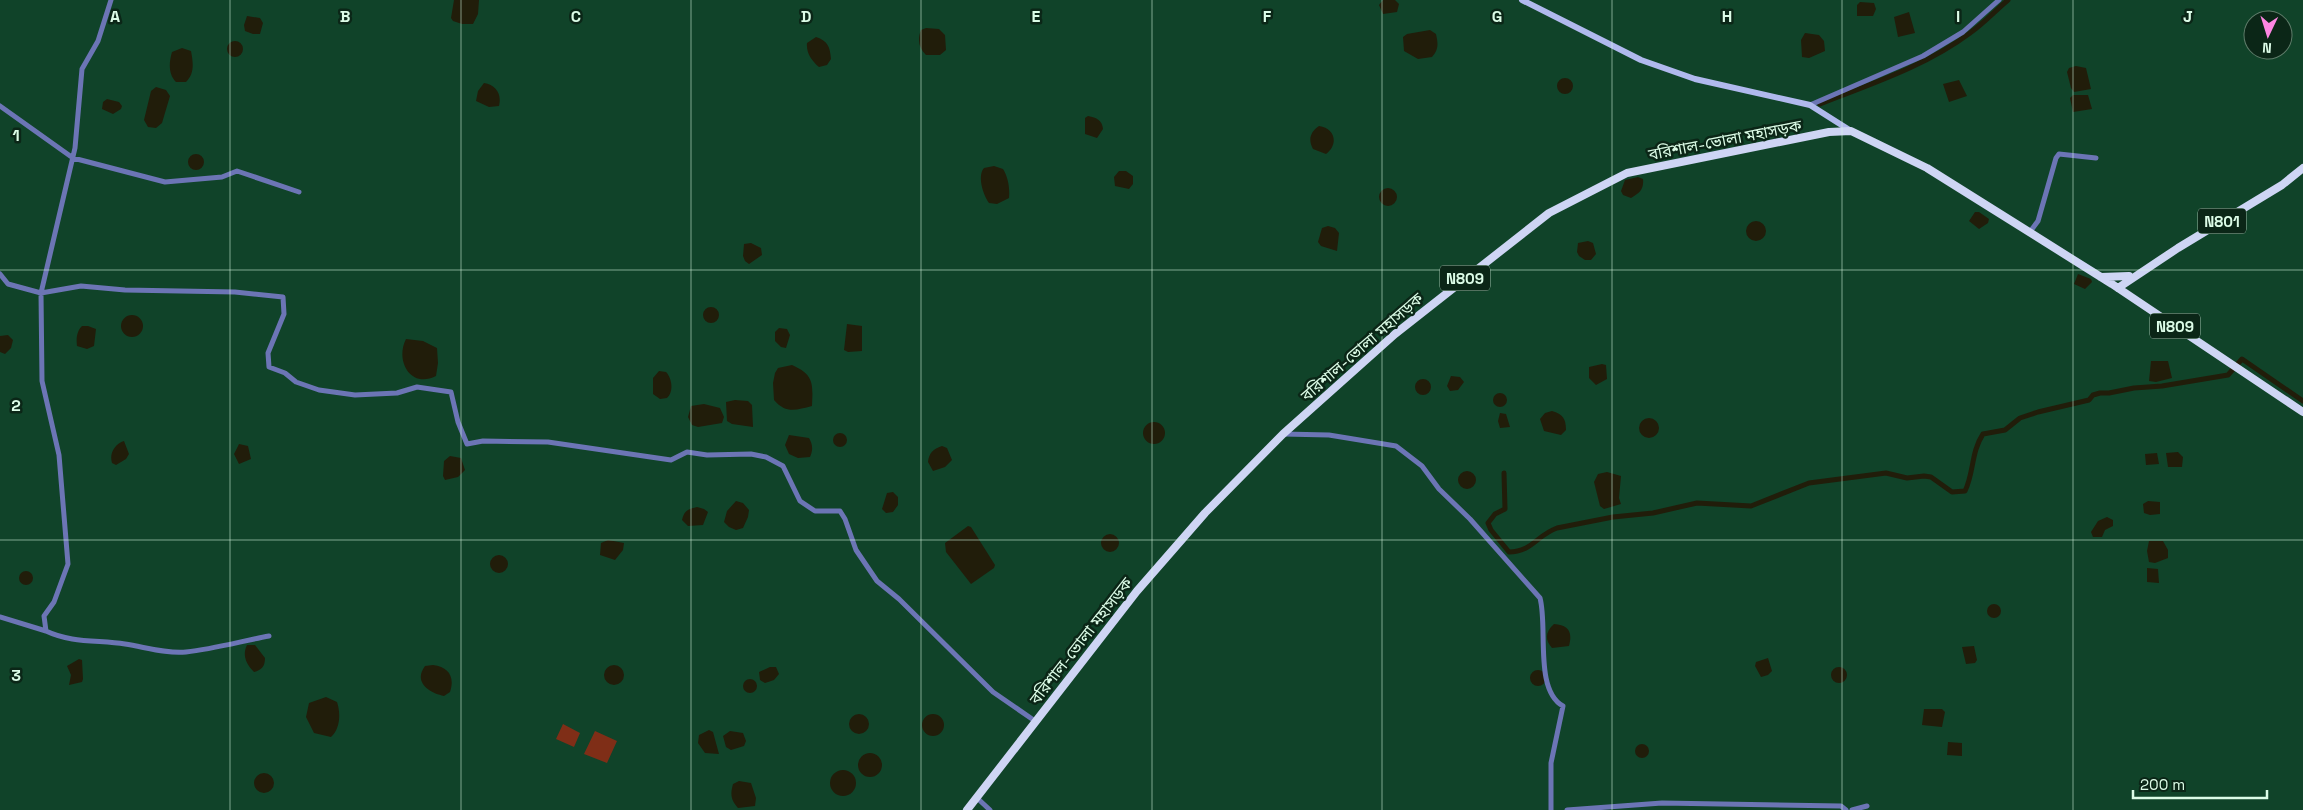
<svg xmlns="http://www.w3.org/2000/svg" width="2303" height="810" font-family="'Space Grotesk','Noto Sans Bengali',sans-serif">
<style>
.green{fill:#7f2e17}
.water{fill:#211d0a}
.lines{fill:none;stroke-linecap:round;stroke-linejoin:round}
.canal{stroke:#211d0a;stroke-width:5}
.minor{stroke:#6c75b5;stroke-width:5}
.major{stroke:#b0b9ed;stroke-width:6}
.highway{stroke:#ced5f4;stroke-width:8}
.grid{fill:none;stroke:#dcfce7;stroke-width:1;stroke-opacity:0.55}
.labels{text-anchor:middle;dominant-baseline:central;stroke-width:5;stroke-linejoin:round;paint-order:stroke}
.shield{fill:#0b2617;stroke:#9dbca9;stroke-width:1}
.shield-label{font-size:15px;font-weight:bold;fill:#dcfce7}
.street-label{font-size:16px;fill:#dcfce7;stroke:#0b2617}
.grid-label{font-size:16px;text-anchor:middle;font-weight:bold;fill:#dcfce7;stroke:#0b2617;stroke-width:5;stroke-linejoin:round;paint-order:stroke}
</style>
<rect width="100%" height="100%" fill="#104329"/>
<path class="green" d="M563 724 580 733 574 747 556 739Z
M595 731 617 741 607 763 584 754Z"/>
<path class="water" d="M454 0H479L478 14 473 24H462L453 21 451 18Z
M1383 0H1395L1399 4 1397 12 1383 14 1379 5Z
M1860 2 1874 3 1876 9 1873 16H1857V5Z
M1909 12 1915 33 1898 37 1894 17Z
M247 16 260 18 263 23 260 34H253L245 31 244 25Z
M926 28 939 29 945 35 946 50 940 55H926C919 48 917 40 921 30Z
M1430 30 1436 34C1438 43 1439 49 1432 57L1418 59 1404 51 1403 37 1407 34Z
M1805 33 1819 35 1824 41 1825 51 1809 58 1802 57 1801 40Z
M816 37C828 41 830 47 831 59L827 65 819 67C812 61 806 53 807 43Z
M227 49a8 8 0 1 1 16 0a8 8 0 1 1-16 0Z
M182 48 191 51C193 62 195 73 186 82H176C168 74 169 62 172 52Z
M2076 66 2086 68 2091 89 2074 92 2071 88 2067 72 2069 68Z
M1557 86a8 8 0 1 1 16 0a8 8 0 1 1-16 0Z
M1959 80 1967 96 1949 102 1943 84Z
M484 83C496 85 502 94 499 106L489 107 476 101 478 91Z
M156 87 166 90 170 96 162 123 156 128 148 127 144 120 151 91Z
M2073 95H2088L2092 109 2073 112 2070 98Z
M107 99 119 102 122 106 121 109 113 114 102 109 103 102Z
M1088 116C1097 118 1102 120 1103 129L1097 138 1085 134V118Z
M1319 126C1335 128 1339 144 1326 154L1313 149C1308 140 1310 132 1319 126Z
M188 162a8 8 0 1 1 16 0a8 8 0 1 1-16 0Z
M994 166 1003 169C1008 177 1010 188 1009 198L997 204 989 203C983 195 977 176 984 168Z
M1119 171H1126L1133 176V184L1129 189 1115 186 1114 177Z
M1638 177 1643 179C1644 189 1640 193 1631 198L1623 195 1621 191 1625 180Z
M1379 197a9 9 0 1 1 18 0a9 9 0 1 1-18 0Z
M1975 212H1979L1989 219 1988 223 1979 229 1969 221Z
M1746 231a10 10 0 1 1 20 0a10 10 0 1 1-20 0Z
M1328 226 1335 228 1339 233 1337 251 1321 246 1318 242 1322 228Z
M1588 241 1593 243 1596 254 1591 260H1585L1579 256 1577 252 1578 243Z
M751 243 761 248 762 255 749 264 745 261 743 256 744 244Z
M2078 274 2091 279 2092 282 2085 289 2074 284Z
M703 315a8 8 0 1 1 16 0a8 8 0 1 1-16 0Z
M121 326a11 11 0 1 1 22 0a11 11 0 1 1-22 0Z
M847 324 862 326V351L848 352 844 350Z
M82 326H88L96 329 94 346 87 349 77 346C76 338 77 331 82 326Z
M779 328 787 329 790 335 786 348 781 347 775 341V332Z
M8 335 13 340 11 348 5 354 0 352V336Z
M406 339 423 341 437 348 438 363 436 376C410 389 395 360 406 339Z
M2151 361H2168L2172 378 2156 382 2149 381Z
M1602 364 1606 365 1607 379 1596 385 1589 378V367Z
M792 365C814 375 813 383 812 406 796 410 786 414 774 400L773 383 775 373 778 368Z
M659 371 666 372C672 378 674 392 667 398L660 399 653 394V378Z
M1451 376 1460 377 1464 382 1458 390 1450 391 1447 386Z
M1415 387a8 8 0 1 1 16 0a8 8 0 1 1-16 0Z
M1493 400a7 7 0 1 1 14 0a7 7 0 1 1-14 0Z
M735 400 748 401 752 405 753 427 732 424 727 421 726 402Z
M704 404 720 408 724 417 722 423 698 427 692 425 688 417 691 406Z
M1552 411C1563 414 1566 419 1566 430L1561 435 1544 431 1540 419 1545 413Z
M1500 413 1506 414 1510 427 1500 428 1498 421Z
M1639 428a10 10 0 1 1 20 0a10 10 0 1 1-20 0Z
M1143 433a11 11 0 1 1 22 0a11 11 0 1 1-22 0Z
M833 440a7 7 0 1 1 14 0a7 7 0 1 1-14 0Z
M789 435 809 438C813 445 813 450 810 457L798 458 789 454 785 445Z
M124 441 129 454 126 459 116 465 112 463C109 453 115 444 124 441Z
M239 444 248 446 251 459 239 464 234 454Z
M942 446 947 448 952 460 945 467 933 471 928 462C929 453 933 449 942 446Z
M2178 452 2183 457 2182 467H2168L2166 453Z
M2157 453 2159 464 2146 465 2145 454Z
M450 456 461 458 465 470 458 477 445 480 443 476 444 461Z
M1458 480a9 9 0 1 1 18 0a9 9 0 1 1-18 0Z
M1607 472 1621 476 1619 498 1621 504 1604 509 1600 506 1594 482 1598 474Z
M893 492 898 497V505L893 512 886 513 882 509 887 493Z
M736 501 743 503 749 510 748 517 743 528 736 530 729 527 724 522 727 511Z
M2148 501 2160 502V514L2150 515 2144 513 2143 504Z
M697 507 704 509 708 512 703 525 688 526 682 520C684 511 688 509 697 507Z
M2107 517 2113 520V526L2105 530 2102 537H2093L2091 532 2098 521Z
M968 526 971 527 995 565 994 568 971 584 946 552 945 543Z
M1101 543a9 9 0 1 1 18 0a9 9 0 1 1-18 0Z
M608 540 624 543 623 550 615 560 600 555 601 543Z
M2149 541H2163L2168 550V558L2155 563 2149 562 2147 551Z
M490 564a9 9 0 1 1 18 0a9 9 0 1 1-18 0Z
M2147 568 2158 569 2159 583 2147 582Z
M19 578a7 7 0 1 1 14 0a7 7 0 1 1-14 0Z
M1987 611a7 7 0 1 1 14 0a7 7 0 1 1-14 0Z
M1554 624C1568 625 1573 631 1569 646L1552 648C1544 639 1546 631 1554 624Z
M247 645H255L265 658C265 666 262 670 254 672 246 664 242 655 247 645Z
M1974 646 1977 660 1975 663 1966 664 1962 647Z
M1768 658 1772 671 1768 675 1761 677 1755 666 1756 662Z
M79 659 82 660 83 679 82 682 69 685 71 675 67 666Z
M433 665C449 667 455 677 450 692L444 696C429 693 413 682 425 666Z
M604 675a10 10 0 1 1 20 0a10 10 0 1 1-20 0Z
M770 667H776L779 674 774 680 765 683 760 680 759 672Z
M1831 675a8 8 0 1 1 16 0a8 8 0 1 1-16 0Z
M1530 678a8 8 0 1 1 16 0a8 8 0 1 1-16 0Z
M743 686a7 7 0 1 1 14 0a7 7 0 1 1-14 0Z
M326 697 337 702C341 714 340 729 331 737L314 733 306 717 309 703Z
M1924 709H1942L1945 712 1942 727 1922 725Z
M849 724a10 10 0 1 1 20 0a10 10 0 1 1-20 0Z
M922 725a11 11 0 1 1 22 0a11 11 0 1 1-22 0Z
M709 730 713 732 719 754 705 753 698 743 699 735Z
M730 731 743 733 746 741 744 746 731 750 726 747 723 736Z
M1948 742 1962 743V756L1947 755Z
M1635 751a7 7 0 1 1 14 0a7 7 0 1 1-14 0Z
M858 765a12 12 0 1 1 24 0a12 12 0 1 1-24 0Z
M830 783a13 13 0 1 1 26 0a13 13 0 1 1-26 0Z
M254 783a10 10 0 1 1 20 0a10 10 0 1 1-20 0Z
M739 781 751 783 756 798 755 806 738 808C731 800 730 795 733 784Z"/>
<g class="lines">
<path class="canal" d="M1820 104C1871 84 1926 66 1970 33 1984 23 1995 11 2008 0
M1504 473 1505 509 1495 514 1488 523 1491 530 1509 552C1532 552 1537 535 1557 528L1613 517 1653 513 1697 503 1751 506 1809 483 1886 473 1907 478 1924 476 1931 477 1952 492 1965 491C1974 473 1971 452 1983 434L2005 430 2020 418 2038 412 2089 400 2093 395 2100 393H2109L2134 388 2162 386 2228 375 2242 359 2303 401"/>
<path class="minor" d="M111 0 98 41 82 69 75 148 41 293 42 381 59 455 68 564 54 602 44 616 46 631C71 643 98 640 125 644 145 647 166 654 186 652 214 649 242 641 269 636
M1810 105 1923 56 1963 32 1999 0
M0 106 73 158 165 182 222 177 237 171 299 192
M2029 233 2038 221 2056 158 2059 154 2096 158
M0 274 8 284 41 293 81 286 125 290 235 292 283 297 284 314 268 353 269 367 285 373 296 382 319 390 355 395 397 393 417 387 451 392 458 422 467 444 483 441 548 442 671 460 687 452 707 455 751 454 766 457 783 466 800 501 815 511H840L845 519 856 550 877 581 899 599 993 692 1035 721
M1283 434 1329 435 1396 446 1422 466 1439 489 1470 519 1540 598C1548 627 1534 690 1563 706L1551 763V810
M0 617 46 631
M976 797 990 810
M1567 810 1662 803 1841 806 1846 810
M1852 810 1867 806"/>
<path class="major" d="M1522 0 1641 60 1695 79 1810 105 1851 131"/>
<path class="highway" d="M2101 277 2129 276
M2118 288 2178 248 2282 185 2303 168
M967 810 1137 591 1205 513 1283 434 1395 334 1549 213 1627 173 1829 132 1851 131 1927 168 2112 284 2303 412"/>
</g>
<path class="grid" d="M230 0V810M461 0V810M691 0V810M921 0V810M1152 0V810M1382 0V810M1612 0V810M1842 0V810M2073 0V810M0 270H2303M0 540H2303"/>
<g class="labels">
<g class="shield">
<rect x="2198" y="208.5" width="48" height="25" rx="4"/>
<rect x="1440" y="265.5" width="50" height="25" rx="4"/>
<rect x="2150" y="313.5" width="50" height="25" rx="4"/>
</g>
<g class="shield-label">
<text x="2222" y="221">N801</text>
<text x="1465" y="278">N809</text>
<text x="2175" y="326">N809</text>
</g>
<g class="street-label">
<text transform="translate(1725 140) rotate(-11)">বরিশাল-ভোলা মহাসড়ক</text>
<text transform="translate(1362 347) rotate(-41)">বরিশাল-ভোলা মহাসড়ক</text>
<text transform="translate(1081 641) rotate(-52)">বরিশাল-ভোলা মহাসড়ক</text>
</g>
</g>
<g class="grid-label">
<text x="115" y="22">A</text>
<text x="345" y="22">B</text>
<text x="576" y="22">C</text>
<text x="806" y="22">D</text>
<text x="1036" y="22">E</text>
<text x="1267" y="22">F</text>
<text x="1497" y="22">G</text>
<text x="1727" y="22">H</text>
<text x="1958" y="22">I</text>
<text x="2188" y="22">J</text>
<text x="16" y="141">1</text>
<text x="16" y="411">2</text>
<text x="16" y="681">3</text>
</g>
<g transform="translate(2268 35) rotate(184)"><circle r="24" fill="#0b2617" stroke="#5f7c6a"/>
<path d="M0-4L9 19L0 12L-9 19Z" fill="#fd86e2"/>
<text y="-8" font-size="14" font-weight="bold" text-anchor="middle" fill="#dcfce7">N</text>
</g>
<path d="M2133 790v8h134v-8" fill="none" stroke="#dcfce7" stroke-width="2.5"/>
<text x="2140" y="790" font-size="15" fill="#dcfce7" stroke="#0b2617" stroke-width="4" paint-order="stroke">200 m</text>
</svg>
